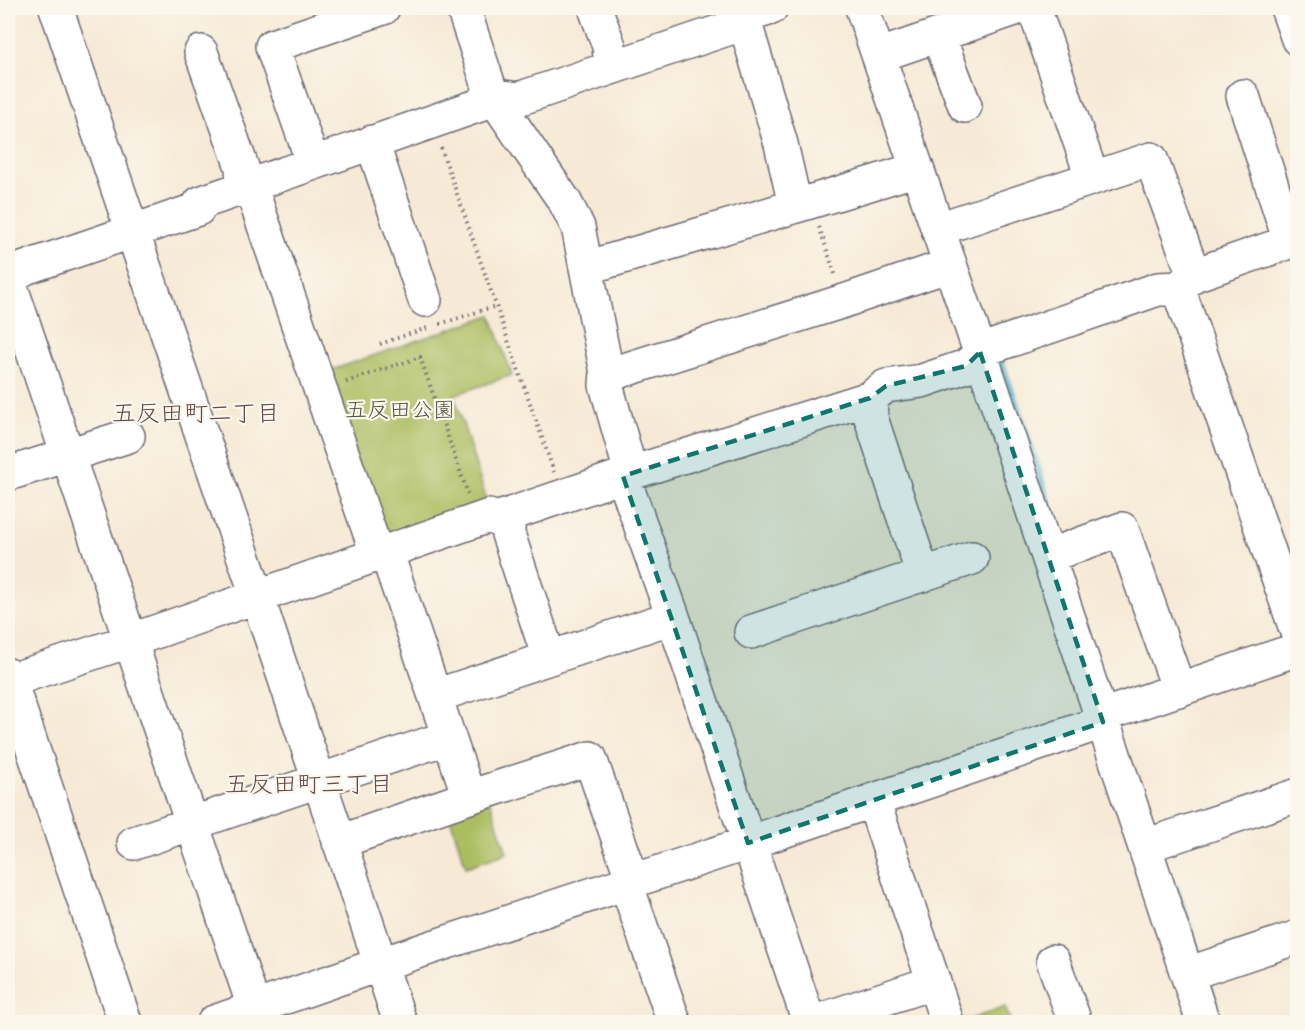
<svg xmlns="http://www.w3.org/2000/svg" width="1305" height="1030" font-family="'Gochi Hand','Klee One',sans-serif">
<style>
.green{fill:#acbd61;stroke:#67704e;stroke-width:1.5}
.lines{fill:none;stroke-linecap:round;stroke-linejoin:round}
.stream{stroke:#4ab1c9;stroke-width:7}
.minor-casing{stroke:#6c6871;stroke-width:36}
.path{stroke:#6c6871;stroke-width:4;stroke-dasharray:1.5 4.5;stroke-linecap:butt}
.minor{stroke:#fff;stroke-width:33}
.marked{fill:#0f766e;fill-opacity:0.2;stroke:#0f766e;stroke-width:4.5;stroke-dasharray:12 8;stroke-linejoin:round}
.labels{text-anchor:middle;dominant-baseline:central;stroke-width:4.5;stroke-linejoin:round;paint-order:stroke}
.park-label{font-size:22px;fill:#525848;stroke:#fbf7ec}
.neighbourhood-label{font-size:24px;fill:#684c4f;stroke:#fbf7ec}
</style>
<rect width="100%" height="100%" fill="#fbf7ec"/>
<filter id="ink" filterUnits="userSpaceOnUse"><feTurbulence type="fractalNoise" baseFrequency=".0167" numOctaves="2"/><feDisplacementMap in="SourceGraphic" scale="12" xChannelSelector="R" yChannelSelector="G"/><feConvolveMatrix kernelMatrix="1 2 1 2 8 2 1 2 1" color-interpolation-filters="sRGB"/></filter>
<filter id="wash" filterUnits="userSpaceOnUse"><feTurbulence type="fractalNoise" baseFrequency=".008" numOctaves="4" result="noise"/><feDisplacementMap in="SourceGraphic" scale="24" xChannelSelector="R" yChannelSelector="G"/><feGaussianBlur stdDeviation="1.35" result="paint"/><feColorMatrix in="noise" values="0 0 0 0 0 0 0 0 0 0 0 0 0 0 0 0 0 1.4 0 .05"/><feComposite in="paint" operator="in"/></filter>
<g filter="url(#wash)">
<rect width="100%" height="100%" fill="#f6ead6"/>
<path class="green" d="M491 315 512 375 454 395 488 505 395 534 378 527 326 372Z
M490 801 507 853 466 867 449 815Z
M1005 1007 1011 1022H962Z"/>
<g class="lines">
<path class="stream" d="M998 353 1035 459 1058 536
M1176 888 1200 960
M1206 976 1220 1022"/>
</g>
</g>
<g filter="url(#ink)">
<g class="lines">
<g class="minor-casing">
<path id="minor" d="M56 8 257 596 400 1022
M463 8 492 95 565 202 578 227 607 373 606 385 631 473
M595 8 609 46 611 68
M862 8 980 352 1203 1022
M1034 8 1092 177
M1287 8 1298 39
M745 23 781 144 795 205
M938 35 965 106
M201 52 242 167 243 187
M880 55 1018 8
M1243 96 1290 242
M372 142 425 300
M313 163 272 46 383 8
M250 185 377 554
M938 229 1151 159 1194 275
M586 268C696 235 807 204 917 169
M8 278 25 268 198 209 200 203 477 106 492 95 518 99 745 23 749 15 771 8
M8 278 259 1022
M1178 288 1298 635
M607 373 621 371 844 301 950 265
M870 398 871 418 923 575
M8 474 128 436
M623 476 673 617 809 1022
M508 515V534L549 658
M1048 556 1122 529 1179 690
M751 632 972 558
M8 675 125 1022
M8 681 129 641 489 516 496 519 631 473 870 398 886 386 922 381 966 366 988 348 1158 289 1178 288 1194 275 1298 239
M435 696 673 617
M1101 716 1298 649
M469 797 590 758 633 881
M873 800 947 1022
M339 842 469 797 386 551
M134 843 449 737
M1145 846 1298 795
M626 883 674 1022
M1053 961 1075 1022
M1187 974 1298 937
M214 1022 381 964 748 843 1103 722
M815 1022 934 982"/>
</g>
<path class="path" d="M441 148 554 472
M819 227 836 277
M440 324 496 306
M380 344 427 328
M346 382 420 357 468 494"/>
<use href="#minor" class="minor"/>
</g>
</g>
<path class="marked" d="M980 352 1103 722 748 843 623 476 870 398 886 386 966 366Z"/>
<g class="labels">
<g class="park-label">
<text x="400" y="413">五反田公園</text>
</g>
<g class="neighbourhood-label">
<text x="196" y="416">五反田町二丁目</text>
<text x="309" y="787">五反田町三丁目</text>
</g>
</g>
<rect width="1305" height="1030" fill="none" stroke="#fbf7ec" stroke-width="30"/>
</svg>
